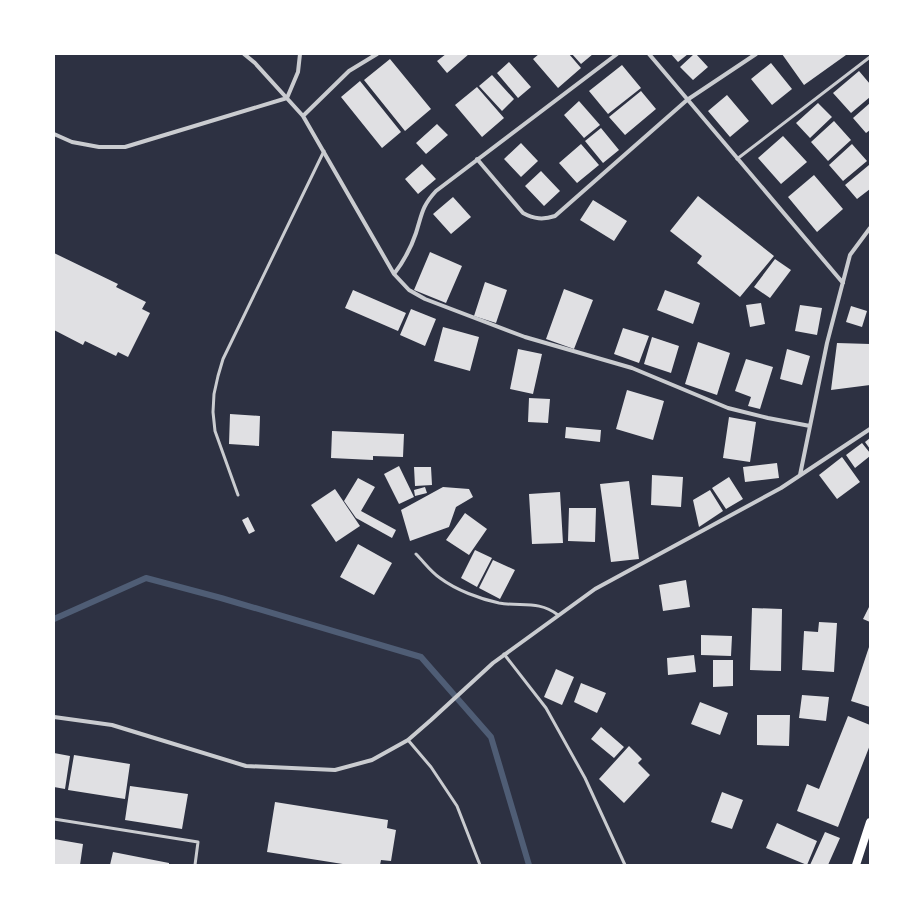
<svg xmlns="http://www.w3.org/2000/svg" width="924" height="919" font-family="Lato,sans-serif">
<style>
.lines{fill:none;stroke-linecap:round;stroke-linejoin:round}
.stream{stroke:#4f5d75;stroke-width:6}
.building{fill:#e0e0e3}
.service{stroke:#caccd0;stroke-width:3}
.minor{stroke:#caccd0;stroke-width:4}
.secondary{stroke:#fff;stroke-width:8}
</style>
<rect width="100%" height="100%" fill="#2d3142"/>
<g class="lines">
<path class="stream" d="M54 619 146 578 221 598 421 657 491 737 529 865"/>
</g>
<path class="building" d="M446 54H469L447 73 437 61Z
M539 54H569L581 68 558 88 533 59Z
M572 54H593L581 64Z
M671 54H688L678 62Z
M694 54H696L708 67 693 80 680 67Z
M782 54H846V55L804 85Z
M390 59 431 109 405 131 364 80Z
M509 62 531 87 518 98 497 73Z
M771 63 792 89 772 105 751 79Z
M622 65 641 88 608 114 589 91Z
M859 71 870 84V97L851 113 833 93Z
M492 75 514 99 502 111 479 86Z
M360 81 401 132 382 148 341 97Z
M477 87 504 118 482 137 455 105Z
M641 91 656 109 625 135 609 117Z
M727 95 749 121 730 137 708 111Z
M579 101 600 125 584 138 564 115Z
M818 103 832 117 810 138 796 123Z
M870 103V130L866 133 853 118Z
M834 121 851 140 828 161 811 142Z
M437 124 448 135 426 154 416 143Z
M601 128 619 150 603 163 585 141Z
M783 136 807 162 781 184 758 158Z
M521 143 538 161 521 177 504 159Z
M581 144 599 165 577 183 559 163Z
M852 144 867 161 843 181 829 165Z
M422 164 436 179 418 194 405 179Z
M869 165 870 167V189L857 199 845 185Z
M541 171 560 191 544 206 525 186Z
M814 175 843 209 817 232 788 197Z
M698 196 774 256 740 297 697 263 702 256 670 231Z
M453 197 471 217 451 234 433 214Z
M593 200 627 221 614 241 580 220Z
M430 252 462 266 446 303 414 290Z
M54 253 118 284 116 287 146 302 142 309 150 313 128 357 118 352 116 356 85 341 83 345 54 330Z
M775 259 791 270 770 298 754 287Z
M485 282 507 290 496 323 474 316Z
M564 289 593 300 574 349 546 339Z
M353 290 406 313 398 331 345 308Z
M665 290 700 303 693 324 657 310Z
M761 303 765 324 750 327 746 305Z
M800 305 822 308 817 335 795 331Z
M851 306 867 311 862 327 846 322Z
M411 309 436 319 425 346 400 335Z
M443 327 479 337 470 371 434 361Z
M623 328 649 336 639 363 614 354Z
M652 337 679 346 671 373 644 364Z
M698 342 730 353 717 395 685 384Z
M837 343 870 344V385L831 390Z
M518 349 542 354 533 394 510 389Z
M787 349 810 356 802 385 780 379Z
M746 359 773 367 760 409 748 406 751 397 735 391Z
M627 390 664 401 653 440 616 429Z
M529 398 550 399 548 423 528 422Z
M230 414 260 416 259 446 229 444Z
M729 417 756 422 750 462 723 458Z
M566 427 601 430 600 442 565 438Z
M332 431 404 434 403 457 373 456V460L331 458Z
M870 438V449L865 442Z
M862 443 870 453V456L855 468 846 455Z
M842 457 860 482 837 499 819 475Z
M777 463 779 478 745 482 743 467Z
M399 466 414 497 399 504 384 474Z
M414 467H431L432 485 415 486Z
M652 475 683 477 681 507 651 505Z
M729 477 743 499 726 509 712 488Z
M358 478 375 487 361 511 396 530 392 538 356 518 344 501Z
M629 481 639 559 611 562 600 484Z
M425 487 427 493 415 496 414 490Z
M443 487 469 489 473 497 456 507 449 527 410 541 401 510Z
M335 489 360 526 336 542 311 505Z
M710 490 723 511 699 527 693 500Z
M560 492 563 543 532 544 529 494Z
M569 508H596L595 542 568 541Z
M465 513 487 529 469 555 446 540Z
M248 517 255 531 249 534 242 520Z
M358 544 392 563 374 595 340 577Z
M475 550 492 558 477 587 461 578Z
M493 560 515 570 500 599 479 588Z
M686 580 690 607 663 611 659 585Z
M870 605V622L863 619Z
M752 608 782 609 781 671 750 670Z
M819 622 837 623 834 672 802 670 804 631 818 632Z
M701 635 732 636 731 656 701 655Z
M870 644V707L851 701Z
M694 655 696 672 668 675 667 658Z
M713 660H733V686L713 687Z
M556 669 574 677 562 705 544 697Z
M581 683 606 693 597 713 574 702Z
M802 695 829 697 826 721 799 718Z
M700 702 728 713 720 735 691 724Z
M757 715H790L789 746 757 745Z
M848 716 870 725V745L838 827 797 811 807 784 819 789Z
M601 727 624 747 614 758 591 739Z
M629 746 642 759 638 763 650 775 624 803 599 779Z
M54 753 70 756 65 789 54 787Z
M74 755 130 764 125 799 68 790Z
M130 786 188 794 182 829 125 820Z
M722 792 743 800 732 829 711 822Z
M275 802 388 820 387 828 396 830 391 861 381 860 380 865H349L267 852Z
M777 823 817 841 807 865 766 848Z
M825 832 840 838 828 865H810Z
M54 839 83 844 80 865H54Z
M113 852 169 863V865H110Z"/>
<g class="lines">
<path class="service" d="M737 159 870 57
M238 495 215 431 213 412 214 394 218 376 223 359 324 151
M416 554C424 562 431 572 440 578 456 590 480 599 499 603 521 607 539 600 558 615
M504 654 546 708 585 778 625 865
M408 740 431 767 457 806 480 865
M54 819 198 842 195 865"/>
<path class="minor" d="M244 54 255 63 303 116 394 274 409 290 425 299 525 337 632 368 728 408 768 418 810 426
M649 54 843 283
M303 116 349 71 377 54
M54 134 72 142 99 147H125L287 98 298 72 300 54
M477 159 523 213C534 219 543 220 555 216L687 100 756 54
M394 274C404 261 411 248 416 233 422 214 422 206 436 191L617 54
M800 475 827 343 850 255 870 228
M54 717 112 725 246 766 335 770 372 760 408 740 431 720 493 663 595 589 781 488 870 429"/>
<path class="secondary" d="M856 865 870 822"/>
</g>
<rect width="924" height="919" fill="none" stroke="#ffffff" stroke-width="110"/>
</svg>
